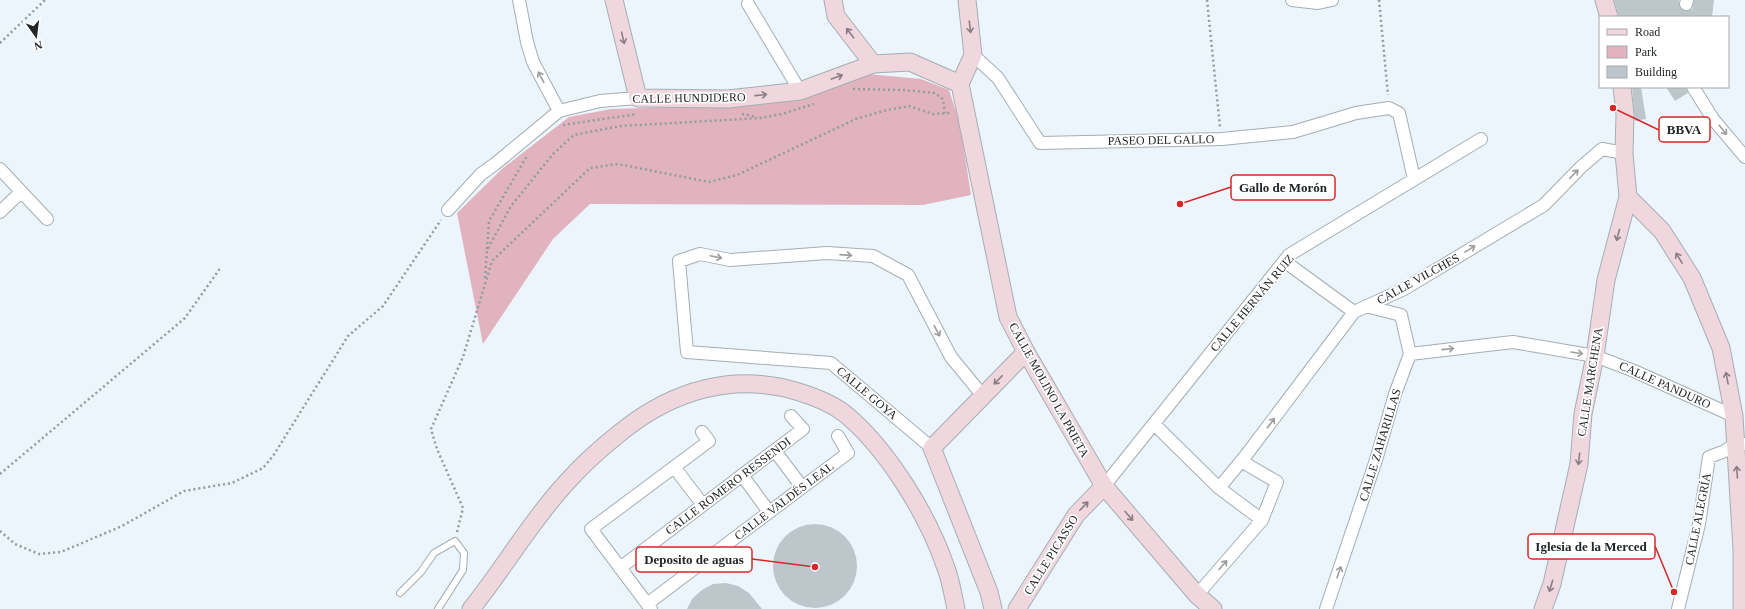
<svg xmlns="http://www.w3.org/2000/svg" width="1745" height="609" font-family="Georgia,serif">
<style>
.green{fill:#e1b3bf}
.building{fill:#bcc6cb}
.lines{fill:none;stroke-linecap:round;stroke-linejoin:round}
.lane-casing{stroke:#a4aeb3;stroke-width:8}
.street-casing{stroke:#a4aeb3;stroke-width:14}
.secondary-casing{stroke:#a4aeb3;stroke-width:19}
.path{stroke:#939b9f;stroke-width:2.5;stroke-dasharray:2 3;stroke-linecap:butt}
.lane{stroke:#fff;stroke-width:6}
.street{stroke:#fff;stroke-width:12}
.secondary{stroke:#f0d7de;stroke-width:17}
.oneway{stroke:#897e83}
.oneway2{stroke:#9c9d9e}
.labels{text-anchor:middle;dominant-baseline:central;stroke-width:3.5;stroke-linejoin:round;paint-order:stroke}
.street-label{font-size:12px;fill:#222628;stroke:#fff}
.leader{fill:none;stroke:#d62828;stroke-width:1.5}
.callout-dot{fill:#d62828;stroke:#fff;stroke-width:1.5}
.callout{fill:#fff;stroke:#d62828;stroke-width:1.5}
.callout-label{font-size:13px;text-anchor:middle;font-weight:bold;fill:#222628}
</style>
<rect width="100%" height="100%" fill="#ebf5fb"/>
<path class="green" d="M868 74 921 79 949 90 960 124 971 195 923 205 590 204 553 239 483 344 457 213 503 168 569 117 611 109 769 104Z"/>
<path class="building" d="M1614 0H1679V6L1685 11 1692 9 1694 0H1714L1712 17H1619Z
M1632 87H1641L1646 119 1635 121Z
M1666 87H1686L1688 93 1675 101Z
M773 566a42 42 0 1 1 84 0a42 42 0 1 1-84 0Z
M726 583 738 586 749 593 762 609H687L692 599 702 590 713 584Z"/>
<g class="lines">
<g class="lane-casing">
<path id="lane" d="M400 593 421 572 434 553 455 541 464 553 463 570 438 609"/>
</g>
<g class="street-casing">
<path id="street" d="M519 0 527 42 533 62 559 111
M1292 0 1318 3 1332 0
M748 4 800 91
M1686 4 1687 0
M973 55 998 78 1040 143 1222 139 1293 132 1356 113 1389 108 1399 113 1414 179
M1693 87 1713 119 1745 157
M0 169 47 219
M448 210 481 174 495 164 559 111 600 101 638 98
M0 212 21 192
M1284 261 1354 312
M1410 354 1513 342 1595 356 1634 371 1734 416
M1154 424 1219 488
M932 448 831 363 687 352 679 261 700 254 730 260 827 253 873 256 908 275 951 357 983 396
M775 451 802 487
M674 467 703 505
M742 475 769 512
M1104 486 1289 255 1481 139
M1262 520 1219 488 1247 454 1354 312 1404 289 1544 205 1581 167 1602 149 1624 153
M620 568 803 429 791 416
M1197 595 1262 520 1277 482 1241 461
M647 604 848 453 838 436
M651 609 591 529 709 441 702 432
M1326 609 1376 460 1395 394 1410 354 1401 315 1366 306
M1678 609 1699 524 1709 457 1725 451 1735 444H1745"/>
</g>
<g class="secondary-casing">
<path id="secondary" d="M614 0 638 98 728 99 800 91 873 64 910 62 960 84
M833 0 836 16 873 64
M1604 0 1609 17
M960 84 1008 317 1026 352 1104 486 1197 595 1213 609
M960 84 973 55 967 0
M1628 197 1662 231 1692 278 1721 348 1734 416 1742 549V609
M471 609C504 568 531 521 567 482 583 464 602 447 621 432 673 390 734 372 799 392 815 397 831 403 844 413 887 448 928 515 946 568 951 581 953 595 956 609
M993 609 989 592 932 448 1026 352
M1017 609 1076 515 1104 486
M1543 609 1552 584 1579 464 1583 414 1595 356 1606 280 1628 197 1624 153 1625 114 1622 87"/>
</g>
<path class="path" d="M1207 0 1220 127
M1379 0 1388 95
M0 43 45 0
M853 89 904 90 935 93 943 99 945 113
M742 114 757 117
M563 125 637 114
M487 249 489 221 527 156
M485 278 487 250 511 206 553 154 574 135 620 126 761 118 782 114 814 104
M0 474 185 318 221 267
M0 531 15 544 39 554 61 552 122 526 184 491 232 483 263 468 273 456 348 336 383 306 441 220
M457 532 463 508 437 449 431 429 463 357 492 261 590 168 618 164 709 182 737 175 856 119 883 111 909 106 933 114 950 113"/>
<use href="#lane" class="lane"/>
<use href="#street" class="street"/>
<use href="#secondary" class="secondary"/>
</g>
<defs><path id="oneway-shaft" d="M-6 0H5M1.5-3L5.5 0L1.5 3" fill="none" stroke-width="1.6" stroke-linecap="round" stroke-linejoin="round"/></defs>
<g class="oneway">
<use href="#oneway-shaft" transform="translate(970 27) rotate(83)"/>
<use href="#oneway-shaft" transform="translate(850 33) rotate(-127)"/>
<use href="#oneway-shaft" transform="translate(623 38) rotate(76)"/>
<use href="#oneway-shaft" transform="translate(837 77) rotate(-20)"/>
<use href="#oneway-shaft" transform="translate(761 95) rotate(-6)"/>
<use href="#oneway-shaft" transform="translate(1618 235) rotate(105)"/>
<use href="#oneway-shaft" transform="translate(1679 258) rotate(-122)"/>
<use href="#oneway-shaft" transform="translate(1727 378) rotate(-101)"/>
<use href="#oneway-shaft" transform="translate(998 380) rotate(134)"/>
<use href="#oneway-shaft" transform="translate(1579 459) rotate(96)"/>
<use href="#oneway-shaft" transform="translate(1737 472) rotate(-94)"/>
<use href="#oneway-shaft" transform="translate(1084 506) rotate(-46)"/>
<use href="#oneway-shaft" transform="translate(1129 516) rotate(49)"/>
<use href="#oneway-shaft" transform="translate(1551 586) rotate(107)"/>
</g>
<g class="oneway2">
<use href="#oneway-shaft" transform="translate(541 77) rotate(-118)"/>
<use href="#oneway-shaft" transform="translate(1723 130) rotate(51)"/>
<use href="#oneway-shaft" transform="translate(1574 174) rotate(-46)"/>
<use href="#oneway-shaft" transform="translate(1470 249) rotate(-31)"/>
<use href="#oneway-shaft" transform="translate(846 255) rotate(4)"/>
<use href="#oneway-shaft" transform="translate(716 257) rotate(12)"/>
<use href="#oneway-shaft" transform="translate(937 331) rotate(62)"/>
<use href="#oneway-shaft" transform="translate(1448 349) rotate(-6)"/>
<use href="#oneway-shaft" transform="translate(1577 353) rotate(9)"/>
<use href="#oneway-shaft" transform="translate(1271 423) rotate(-53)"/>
<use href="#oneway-shaft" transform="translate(1223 565) rotate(-49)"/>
<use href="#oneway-shaft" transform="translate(1339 572) rotate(-71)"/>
</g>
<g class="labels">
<g class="street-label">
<text transform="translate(689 98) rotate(-1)">CALLE HUNDIDERO</text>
<text transform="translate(1161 140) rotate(-1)">PASEO DEL GALLO</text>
<text transform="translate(1418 279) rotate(-29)">CALLE VILCHES</text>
<text transform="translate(1252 303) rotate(-50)">CALLE HERNÁN RUIZ</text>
<text transform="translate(1590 382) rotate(-81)">CALLE MARCHENA</text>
<text transform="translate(1665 385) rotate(24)">CALLE PANDURO</text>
<text transform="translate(1049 390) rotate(61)">CALLE MOLINO LA PRIETA</text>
<text transform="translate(867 393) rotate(40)">CALLE GOYA</text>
<text transform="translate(1380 445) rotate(-73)">CALLE ZAHARILLAS</text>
<text transform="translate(728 486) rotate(-37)">CALLE ROMERO RESSENDI</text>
<text transform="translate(784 501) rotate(-37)">CALLE VALDÉS LEAL</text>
<text transform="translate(1698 519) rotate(-79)">CALLE ALEGRÍA</text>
<text transform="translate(1051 555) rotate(-58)">CALLE PICASSO</text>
</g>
</g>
<path class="leader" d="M1613 108L1659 130M1180 204L1231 187M1674 592L1655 546M815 567L752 559"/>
<g class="callout-dot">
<circle cx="1613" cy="108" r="4"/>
<circle cx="1180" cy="204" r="4"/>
<circle cx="1674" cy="592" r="4"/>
<circle cx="815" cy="567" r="4"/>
</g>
<g class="callout">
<rect x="1659" y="117" width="51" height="25" rx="4"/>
<rect x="1231" y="175" width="104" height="25" rx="4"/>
<rect x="1528" y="534" width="127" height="25" rx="4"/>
<rect x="636" y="547" width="116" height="25" rx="4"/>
</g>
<g class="callout-label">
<text x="1684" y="134">BBVA</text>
<text x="1283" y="192">Gallo de Morón</text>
<text x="1591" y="551">Iglesia de la Merced</text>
<text x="694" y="564">Deposito de aguas</text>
</g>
<rect x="1599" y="16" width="130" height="72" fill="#ffffff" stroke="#a7a8a9"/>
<rect x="1607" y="29" width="20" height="6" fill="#f0d7de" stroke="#a7a8a9"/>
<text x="1635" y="36" font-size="12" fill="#222628">Road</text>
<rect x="1607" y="46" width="20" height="12" fill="#e1b3bf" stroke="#a7a8a9"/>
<text x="1635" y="56" font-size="12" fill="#222628">Park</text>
<rect x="1607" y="66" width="20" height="12" fill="#bcc6cb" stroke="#a7a8a9"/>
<text x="1635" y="76" font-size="12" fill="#222628">Building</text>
<g transform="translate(36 36) rotate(166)" stroke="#ffffff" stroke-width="3" paint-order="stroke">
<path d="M0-3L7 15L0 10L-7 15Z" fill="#222628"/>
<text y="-6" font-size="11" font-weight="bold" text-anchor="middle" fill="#222628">N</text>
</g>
</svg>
